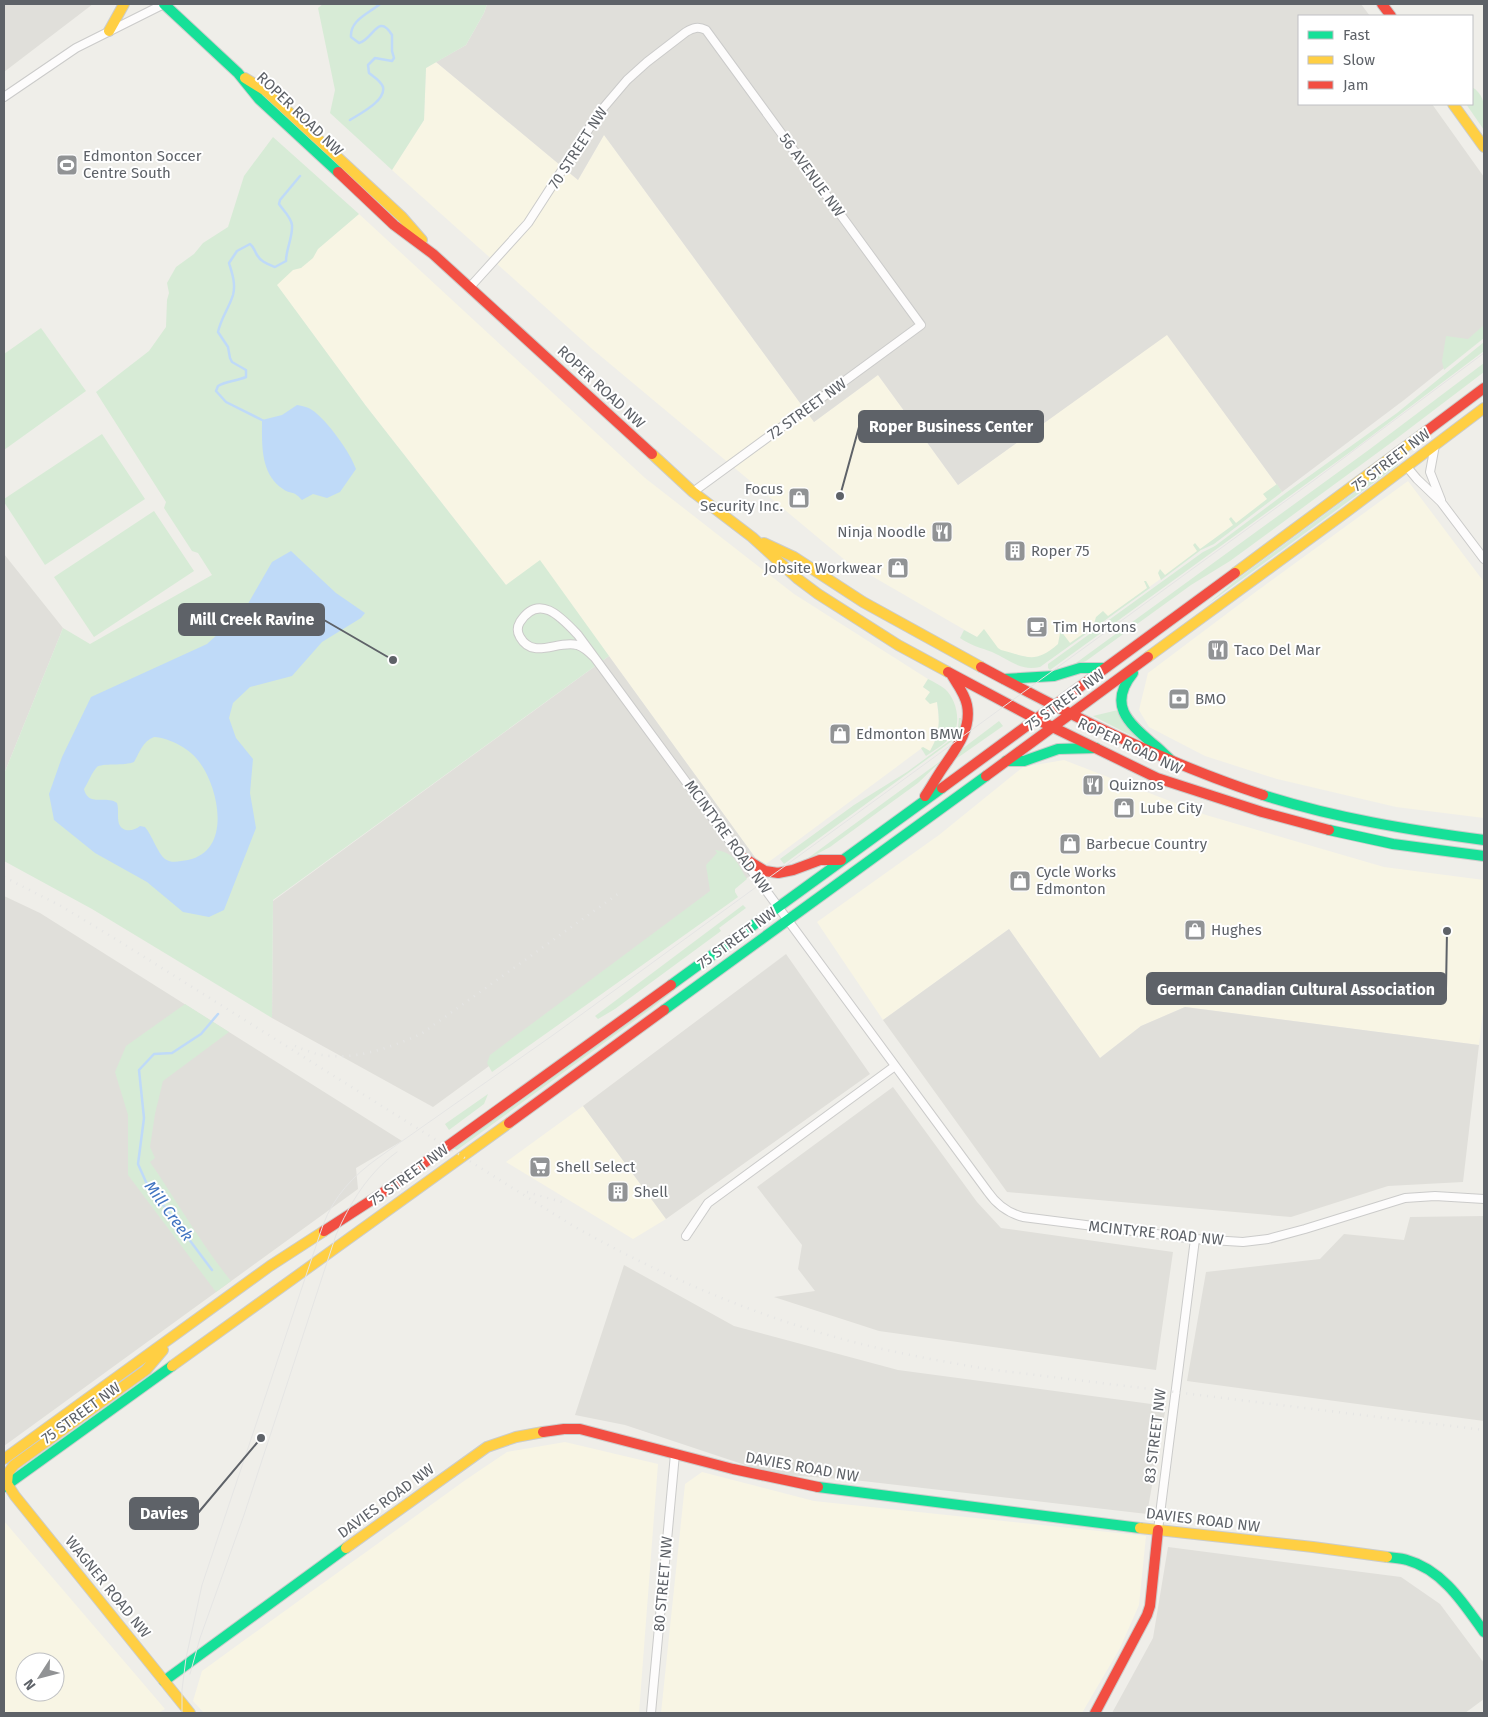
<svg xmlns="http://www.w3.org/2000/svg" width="1488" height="1717" font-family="'Fira Sans',sans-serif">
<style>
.commercial{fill:#f8f5e4;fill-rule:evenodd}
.industrial{fill:#e0dfda}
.green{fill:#d7ebd6}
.water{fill:#bfdaf8;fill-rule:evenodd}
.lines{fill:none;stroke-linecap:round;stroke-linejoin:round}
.stream{stroke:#bfdaf8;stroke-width:2.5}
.street-casing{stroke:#cbcbca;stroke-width:10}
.fast-casing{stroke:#cbcccb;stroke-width:12}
.slow-casing{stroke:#cbcccb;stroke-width:12}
.jam-casing{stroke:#cbcccb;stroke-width:12}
.street{stroke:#fdfcfc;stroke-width:8}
.fast{stroke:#16e098;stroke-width:10}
.slow{stroke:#ffcf43;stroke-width:10}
.jam{stroke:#f24e42;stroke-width:10}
.tram{stroke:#e5e5e4;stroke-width:1}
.rail{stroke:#e5e5e4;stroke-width:2.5;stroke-dasharray:1 6;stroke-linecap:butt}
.labels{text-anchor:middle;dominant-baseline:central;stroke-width:4;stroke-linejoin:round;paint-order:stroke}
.street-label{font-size:15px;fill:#5e6268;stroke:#fff}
.poi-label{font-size:15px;fill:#5e6268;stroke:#fff;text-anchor:start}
.water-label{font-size:16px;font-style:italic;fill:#4174c1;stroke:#fff}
.leader{fill:none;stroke:#5e6268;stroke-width:2}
.callout-dot{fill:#5e6268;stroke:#fff;stroke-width:2}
.callout{fill:#5e6268;stroke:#5e6268;stroke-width:2}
.callout-label{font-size:16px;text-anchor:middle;font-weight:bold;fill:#fff}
</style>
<rect width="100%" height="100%" fill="#efeee9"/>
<path class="commercial" d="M436 62 578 180 604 135 814 422 878 375 958 485 1167 334 1282 492 1064 648 1039 660 1001 651 846 561 591 348 392 170 424 120 426 68Z
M359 214 645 478 794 594 928 679 923 687 930 692 937 702 939 722 937 737 930 751 922 748 762 867 540 561 506 585 366 406 276 284Z
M1408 481 1484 582V818L1396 807 1277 779 1205 756 1149 727 1139 710 1148 673 1257 591Z
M1064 760 1206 815 1384 867 1484 880V1003L1479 1045 1185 1007 1141 1026 1100 1058 1009 929 883 1020 817 922 939 835 1023 767Z
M583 1106 666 1219 633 1239 506 1162Z
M565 1442 658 1464 639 1713H204L193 1701 202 1671 464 1481 507 1452Z
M702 1472 814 1501 1146 1536 1139 1605 1120 1648 1082 1713H661L685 1484Z
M4 1521 165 1709 158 1713H4ZM25 1662H55V1692H25Z"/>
<path class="industrial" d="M4 4H93L4 72Z
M487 4H1361L1370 16H1299V104H1432L1484 177V336L1404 400 1282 492 1167 335 958 485 878 375 814 422 604 135 578 180 436 62 466 45 484 13Z
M4 554 63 628 4 774Z
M609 656 762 867 433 1107 272 1018 273 901Z
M4 896 40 913 402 1141 356 1168 358 1189 4 1446Z
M1009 929 1100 1058 1141 1026 1185 1007 1479 1045 1463 1182 1388 1186 1291 1217 1007 1192 883 1020Z
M786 954 870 1074 666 1219 583 1106Z
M893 1087 977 1202 1001 1228 1173 1252 1156 1370 879 1331 774 1297 815 1291 798 1269 802 1245 757 1187Z
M1484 1216V1421L1187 1381 1206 1272 1320 1259 1344 1234 1404 1240 1410 1217Z
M624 1265 734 1326 898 1370 1166 1406 1147 1514 854 1480 772 1474 625 1425 575 1415Z
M1168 1547 1401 1577 1440 1604 1484 1663V1699L1465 1713H1112L1153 1638Z"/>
<path class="green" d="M323 4H487L484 13 466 45 426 68 424 120 392 170 330 113 335 90 318 8Z
M1472 87C1488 97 1484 113 1484 130L1466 104H1472Z
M273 137 359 214 318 249 313 258 301 268 293 270 277 285 366 406 506 585 540 560 609 656 273 900 272 1018 92 909 4 861V774L63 628 90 644 212 575 198 553 192 551 164 508 166 502 96 392 149 351 166 327 167 300 169 293 167 283 176 267 194 254 203 243 228 227 244 176Z
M1484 325V338L1444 370 1442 361 1446 336 1468 339Z
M41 328 86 391 4 450V354Z
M1484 342V351L1353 450 1050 670 1048 668V664L1203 552 1215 546 1287 492 1397 413Z
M1484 363V372L1388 445 1230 561 1191 585 1086 661 1069 668 1370 449Z
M102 434 145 499 45 565 4 502V499Z
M1398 460V465L1208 604 1235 581Z
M1277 484 1282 492 1214 544 1201 550 1161 580 1158 573 1160 569 1165 575 1197 551 1193 545 1195 543 1200 549 1233 525 1229 519 1231 517 1236 523 1267 499 1263 494Z
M154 511 194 571 94 637 54 577Z
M1144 581H1146L1150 588 1040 667C1021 672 1008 659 992 652 981 648 970 645 960 638L964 630 977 637 984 629 998 648 1001 650C1028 657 1035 664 1058 644L1060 633 1058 627 1070 643 1093 627 1096 617 1103 611 1108 616 1147 588Z
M928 679C934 682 940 685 945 689 956 699 961 720 954 733 950 741 933 751 926 756L921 748 923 747 930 751C940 734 940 721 937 702L930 704 925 699 930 692 923 687Z
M1118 710 1140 740 1093 716Z
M959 718H961L960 729 956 738 784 864 780 859 854 805 907 772 952 739 958 727Z
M999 721 1003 726 953 761 962 749Z
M942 760 918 783 830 847 804 861Z
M715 850C735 852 738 865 747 879L735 889V892L738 897 492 1072 487 1063 490 1055 710 891 706 865 717 853Z
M743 905 746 908 719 928 721 931 615 1009 598 1019 595 1016Z
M686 981 652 1008 457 1150 453 1148Z
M185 1004 229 1032 163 1081 155 1114 150 1147 155 1158 150 1162C177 1201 201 1244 231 1281L216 1292 128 1175V1115L115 1072 126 1046Z
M488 1094 484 1104 449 1130 445 1124Z"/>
<path class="water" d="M297 405C302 406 308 407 312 410 327 420 350 452 356 469L340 492 327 498 313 494 302 500C292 489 291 495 283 489 260 474 262 444 262 420L282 415Z
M291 551 336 593 365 613 361 618 322 642 292 676 250 687 233 703 229 718 236 738 253 759 250 793 256 828 224 910 209 917 183 912 147 882 95 853 54 820 49 794 62 757 91 697 207 644 245 609 272 562ZM154 737C170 738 191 749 200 763 219 789 232 851 188 860 180 861 172 864 165 859 158 854 152 835 145 827L140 826C134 831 123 833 119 824 117 818 119 809 117 803 106 795 88 807 84 789 88 783 92 772 97 767 101 763 125 766 134 762 140 752 142 742 154 737Z"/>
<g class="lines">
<path class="stream" d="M350 120C359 114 386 101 383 87 381 81 374 77 369 73L368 65 375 58 392 61 394 58 392 51V35C378 12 373 40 359 43L351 37C350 20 368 14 380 4
M264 421 226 402 216 391 218 386C226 381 237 381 246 377V370L232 362 230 358 228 347 218 332C221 318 229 308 233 295 236 284 232 273 229 263L237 251 250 244C254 247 254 250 257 255 261 262 268 264 275 267L286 261C286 249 293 237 292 225 291 217 283 210 279 204L280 200 300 176
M212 1270 146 1182 138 1164 144 1118 139 1070 154 1054 172 1053 201 1034 218 1014"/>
<g class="street-casing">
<path id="street" d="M4 97 76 48 164 4
M470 287 528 223 599 113 610 100 627 80 647 62 686 32C693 28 698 26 706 30L921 325 693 492
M1435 445 1430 472 1441 500
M1407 467 1417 479 1441 502 1484 559
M595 658C589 652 584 647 577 645 557 640 533 660 520 637 517 632 517 627 520 622 539 592 562 618 578 635 716 820 851 1007 988 1192 997 1205 1008 1213 1023 1217L1195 1239 1243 1242 1268 1239 1305 1229 1405 1198 1435 1196 1484 1199
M686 1236 708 1203 895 1066
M1158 1530 1195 1239
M651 1713 675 1454"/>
</g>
<g class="fast-casing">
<path id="fast" d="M164 4 238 73 259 99 338 172
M1133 673C1108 704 1127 722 1152 743 1159 748 1165 755 1172 761
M1004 679 1054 676 1080 668H1105
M1006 761H1024L1058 749 1096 748
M1263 795C1335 818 1409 830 1484 840
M1329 830 1393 844 1484 856
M671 985 942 788
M664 1010 986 776
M4 1487 172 1366
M818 1487 1140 1528
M1387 1557C1394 1558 1401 1558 1407 1560 1443 1570 1464 1604 1484 1632
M164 1681 346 1548"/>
</g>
<g class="slow-casing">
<path id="slow" d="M109 31 124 4
M245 78 266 91 402 217 422 240
M1453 104 1484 147
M652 454 693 492 752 537 798 579 818 594 898 645 948 672
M764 543 794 557 863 602 981 667
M1235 573 1428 430
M1148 657 1345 513 1484 408
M172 1366 509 1123
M4 1459 270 1266 324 1231
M4 1479 15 1496 190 1713
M7 1484 8 1473 14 1465 146 1370 163 1350
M1140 1528 1313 1547 1387 1557
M346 1548 487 1447 516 1437 543 1432"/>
</g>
<g class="jam-casing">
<path id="jam" d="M1382 4 1391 16
M338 172 394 225 433 254 652 454
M1428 430 1484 388
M981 667C1072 716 1165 763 1263 795
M948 672 1036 719 1157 778 1262 812 1329 830
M986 776 1148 657
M942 788 1235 573
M925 796C931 787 936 778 942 769 955 750 972 730 967 705 965 694 957 684 951 674
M744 858 765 871 778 873 793 870 820 860H841
M509 1123 664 1010
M324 1231 381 1194 671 985
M543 1432 564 1429H580L733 1469 818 1487
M1095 1713 1147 1615 1150 1606 1158 1530"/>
</g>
<use href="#street" class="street"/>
<use href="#fast" class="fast"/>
<use href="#slow" class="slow"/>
<use href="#jam" class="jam"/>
<path class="tram" d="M190 1674 200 1638 244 1515 336 1235C350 1203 368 1173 397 1152
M182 1713V1690L186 1658 202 1585 323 1225C334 1196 353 1176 378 1158L556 1033 1313 481 1484 353"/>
<path class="rail" d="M4 877 61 906 114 938 570 1224C661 1276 759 1318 861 1344 902 1354 945 1362 987 1369L1484 1430
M295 1046C302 1049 310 1052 317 1054 352 1062 389 1048 421 1034L622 891
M527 1192 565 1203"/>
</g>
<defs>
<g id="stadium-square" transform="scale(1.125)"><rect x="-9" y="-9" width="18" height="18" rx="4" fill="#919395" stroke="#fff"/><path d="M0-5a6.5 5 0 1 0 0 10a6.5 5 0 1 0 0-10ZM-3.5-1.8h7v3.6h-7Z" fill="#fff"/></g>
<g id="shop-square" transform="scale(1.125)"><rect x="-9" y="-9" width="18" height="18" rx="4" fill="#919395" stroke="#fff"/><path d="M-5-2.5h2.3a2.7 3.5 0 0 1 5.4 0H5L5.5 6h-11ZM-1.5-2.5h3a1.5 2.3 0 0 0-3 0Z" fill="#fff"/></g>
<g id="restaurant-square" transform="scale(1.125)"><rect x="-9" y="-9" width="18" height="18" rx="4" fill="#919395" stroke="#fff"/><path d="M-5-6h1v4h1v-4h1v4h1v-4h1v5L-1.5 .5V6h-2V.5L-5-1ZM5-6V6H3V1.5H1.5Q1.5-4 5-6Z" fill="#fff"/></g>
<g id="building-square" transform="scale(1.125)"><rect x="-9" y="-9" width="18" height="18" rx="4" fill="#919395" stroke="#fff"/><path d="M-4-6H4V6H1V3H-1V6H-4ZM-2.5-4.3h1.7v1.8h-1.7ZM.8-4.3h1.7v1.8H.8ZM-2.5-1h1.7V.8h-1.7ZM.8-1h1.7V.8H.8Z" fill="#fff"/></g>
<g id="cafe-square" transform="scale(1.125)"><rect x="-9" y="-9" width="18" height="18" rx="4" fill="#919395" stroke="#fff"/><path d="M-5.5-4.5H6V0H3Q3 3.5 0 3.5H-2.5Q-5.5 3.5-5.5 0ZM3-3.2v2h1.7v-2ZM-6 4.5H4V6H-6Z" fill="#fff"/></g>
<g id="bank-square" transform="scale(1.125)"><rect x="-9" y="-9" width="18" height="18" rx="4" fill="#919395" stroke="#fff"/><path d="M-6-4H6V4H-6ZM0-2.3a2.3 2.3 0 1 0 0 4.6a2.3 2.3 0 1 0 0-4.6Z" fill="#fff"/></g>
<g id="supermarket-square" transform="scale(1.125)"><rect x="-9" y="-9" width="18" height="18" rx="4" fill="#919395" stroke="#fff"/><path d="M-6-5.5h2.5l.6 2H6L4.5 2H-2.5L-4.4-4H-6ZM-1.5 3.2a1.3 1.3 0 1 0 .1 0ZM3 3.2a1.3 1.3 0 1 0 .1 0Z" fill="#fff"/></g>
</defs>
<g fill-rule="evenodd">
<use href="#stadium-square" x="67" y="165"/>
<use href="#shop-square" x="799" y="498"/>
<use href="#restaurant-square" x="942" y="532"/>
<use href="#building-square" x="1015" y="551"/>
<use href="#shop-square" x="898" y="568"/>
<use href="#cafe-square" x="1037" y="627"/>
<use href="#restaurant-square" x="1218" y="650"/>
<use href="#bank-square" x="1179" y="699"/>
<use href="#shop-square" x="840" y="734"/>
<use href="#restaurant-square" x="1093" y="785"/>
<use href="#shop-square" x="1124" y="808"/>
<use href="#shop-square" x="1070" y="844"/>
<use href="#shop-square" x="1020" y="881"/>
<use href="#shop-square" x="1195" y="930"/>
<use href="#supermarket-square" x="540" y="1167"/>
<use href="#building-square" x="618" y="1192"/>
</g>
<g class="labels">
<g class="street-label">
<text transform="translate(300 114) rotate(44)">ROPER ROAD NW</text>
<text transform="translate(578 148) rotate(-57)">70 STREET NW</text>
<text transform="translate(812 175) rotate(54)">56 AVENUE NW</text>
<text transform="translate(601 387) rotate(43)">ROPER ROAD NW</text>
<text transform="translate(807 409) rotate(-36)">72 STREET NW</text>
<text transform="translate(1391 460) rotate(-37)">75 STREET NW</text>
<text transform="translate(1065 700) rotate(-36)">75 STREET NW</text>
<text transform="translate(1130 746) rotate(25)">ROPER ROAD NW</text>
<text transform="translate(728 837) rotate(54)">MCINTYRE ROAD NW</text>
<text transform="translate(737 938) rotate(-36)">75 STREET NW</text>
<text transform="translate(409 1175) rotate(-36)">75 STREET NW</text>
<text transform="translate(1156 1233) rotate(6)">MCINTYRE ROAD NW</text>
<text transform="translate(81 1413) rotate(-36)">75 STREET NW</text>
<text transform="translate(1155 1436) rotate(-83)">83 STREET NW</text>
<text transform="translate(802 1467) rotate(10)">DAVIES ROAD NW</text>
<text transform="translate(386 1501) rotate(-36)">DAVIES ROAD NW</text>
<text transform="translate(1203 1520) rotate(7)">DAVIES ROAD NW</text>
<text transform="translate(663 1584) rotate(-85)">80 STREET NW</text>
<text transform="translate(108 1587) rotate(51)">WAGNER ROAD NW</text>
</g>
<g class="poi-label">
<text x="83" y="156">Edmonton Soccer<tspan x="83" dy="17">Centre South</tspan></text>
<text x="783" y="489" text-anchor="end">Focus<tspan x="783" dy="17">Security Inc.</tspan></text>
<text x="926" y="532" text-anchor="end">Ninja Noodle</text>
<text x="1031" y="551">Roper 75</text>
<text x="882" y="568" text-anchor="end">Jobsite Workwear</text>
<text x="1053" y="627">Tim Hortons</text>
<text x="1234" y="650">Taco Del Mar</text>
<text x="1195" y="699">BMO</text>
<text x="856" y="734">Edmonton BMW</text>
<text x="1109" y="785">Quiznos</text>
<text x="1140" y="808">Lube City</text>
<text x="1086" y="844">Barbecue Country</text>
<text x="1036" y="872">Cycle Works<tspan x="1036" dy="17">Edmonton</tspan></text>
<text x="1211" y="930">Hughes</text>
<text x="556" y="1167">Shell Select</text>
<text x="634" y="1192">Shell</text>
</g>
<g class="water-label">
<text transform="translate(169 1211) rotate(54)">Mill Creek</text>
</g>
</g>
<path class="leader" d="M840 496L859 427M393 660L324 620M1447 931L1446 989M261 1438L198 1513"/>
<g class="callout-dot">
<circle cx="840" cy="496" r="5"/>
<circle cx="393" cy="660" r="5"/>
<circle cx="1447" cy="931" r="5"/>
<circle cx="261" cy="1438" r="5"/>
</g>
<g class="callout">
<rect x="859" y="411" width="184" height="31" rx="5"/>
<rect x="179" y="604" width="145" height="31" rx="5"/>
<rect x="1147" y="973" width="299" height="31" rx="5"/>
<rect x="130" y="1498" width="68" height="31" rx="5"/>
</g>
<g class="callout-label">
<text x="951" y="432">Roper Business Center</text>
<text x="252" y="625">Mill Creek Ravine</text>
<text x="1296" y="995">German Canadian Cultural Association</text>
<text x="164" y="1519">Davies</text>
</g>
<rect width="1488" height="1717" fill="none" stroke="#5e6268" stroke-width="10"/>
<rect x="1298" y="15" width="175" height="90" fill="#ffffff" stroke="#bfc0c3"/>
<rect x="1308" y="31" width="25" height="8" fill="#16e098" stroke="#bfc0c3"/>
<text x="1343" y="40" font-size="15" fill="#5e6268">Fast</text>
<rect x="1308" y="56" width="25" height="8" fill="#ffcf43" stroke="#bfc0c3"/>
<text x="1343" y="65" font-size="15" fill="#5e6268">Slow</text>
<rect x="1308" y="81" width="25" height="8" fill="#f24e42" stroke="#bfc0c3"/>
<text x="1343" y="90" font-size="15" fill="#5e6268">Jam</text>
<g transform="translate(40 1677) rotate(234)"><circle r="24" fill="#ffffff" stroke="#bfc0c3"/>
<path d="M0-4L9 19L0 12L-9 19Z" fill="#919395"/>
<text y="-8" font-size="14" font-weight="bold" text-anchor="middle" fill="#5e6268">N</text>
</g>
</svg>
